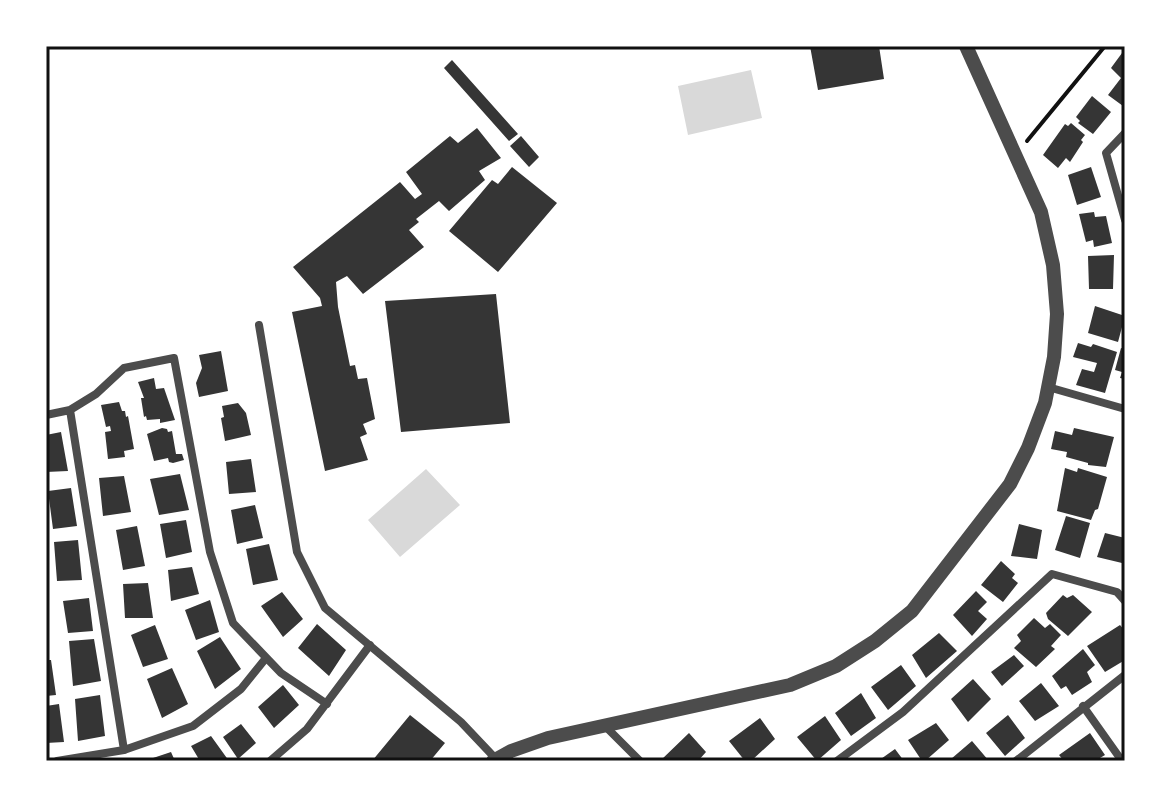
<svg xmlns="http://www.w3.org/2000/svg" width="1171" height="807" font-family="'Titillium Web',sans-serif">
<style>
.water{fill:#d9d9d9}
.building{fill:#353535}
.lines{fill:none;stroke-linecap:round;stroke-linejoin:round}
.path{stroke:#111;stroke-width:4}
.minor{stroke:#4c4c4c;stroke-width:8}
.tertiary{stroke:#4c4c4c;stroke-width:14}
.neatline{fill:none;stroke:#111;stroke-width:3}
</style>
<rect width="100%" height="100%" fill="#fff"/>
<path class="water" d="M751 70 762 118 688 135 678 86Z
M426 469 460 505 400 557 368 520Z"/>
<path class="building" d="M810 46H879L884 79 818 90Z
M1122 53 1125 55V103L1123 106 1108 95 1121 78 1111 68Z
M452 60 518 134 509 141 444 68Z
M1092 96 1111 112 1093 134 1078 123 1080 121 1076 117Z
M1071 123 1085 135 1081 140 1083 142 1070 162 1066 158 1058 168 1043 155 1065 124 1068 126Z
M477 128 501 158 479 171 485 180 449 211 439 201 416 219 419 222 409 230 424 247 363 294 347 276 336 282 338 307 350 366 355 365 358 379 367 378 375 419 363 424 367 434 360 437 368 460 325 471 292 312 322 306 320 298 293 267 400 182 415 199 422 194 406 172 450 136 458 143Z
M521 136 539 157 529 167 510 146Z
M512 167 557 203 498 272 449 231 492 180 498 184Z
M1091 167 1101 197 1077 205 1068 175Z
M1094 212 1095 217 1106 216 1112 243 1094 247 1093 240 1086 242 1079 214Z
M1114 255 1113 289H1089L1088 256Z
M496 294 510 423 401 432 385 301Z
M1095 306 1125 316 1118 342 1088 333Z
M1078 343 1091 347 1093 344 1117 352 1105 393 1076 385 1082 369 1094 372 1097 363 1073 357Z
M1121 348 1125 349V379L1120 378 1122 372 1115 370Z
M221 351 228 391 199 397 196 383 202 368 199 355Z
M154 378 156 389 164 388 175 420 160 423V419L147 420 146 416 144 417 141 398H144L138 382Z
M119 402 122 411H125L126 417 128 416 134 449 124 451 125 457 108 459 105 432 111 431 110 426 106 427 101 405Z
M238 403 246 413 251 435 225 441 221 418 224 417 222 406Z
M162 428 167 429 168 432 172 431 176 454H182L184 460 173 463 169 462 168 458 154 461 147 434Z
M1074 428 1114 437 1106 467 1088 465V463L1066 457 1067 452 1051 449 1055 431 1072 435Z
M61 432 68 471 46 472V435Z
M251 459 256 492 229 494 226 462Z
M1065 468 1077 472 1078 468 1107 477 1098 509 1095 510 1091 520 1057 511Z
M180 474 189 510 159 515 150 479Z
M124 476 131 512 103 516 99 478Z
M71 488 77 526 53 529 48 491Z
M255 505 263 538 237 544 231 510Z
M1066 516 1090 523 1080 558 1055 550Z
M186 520 192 552 166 558 160 524Z
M1019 524 1042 530 1037 559 1011 556Z
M137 526 145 566 123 570 116 530Z
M1105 533 1125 538 1122 563 1097 557Z
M78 540 82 580 57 581 54 542Z
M269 544 278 580 253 585 246 549Z
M1001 561 1015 574 1012 578 1018 583 1003 602 981 585Z
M192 567 199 594 171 601 168 570Z
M148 583 153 618H125L123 584Z
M976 591 987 602 978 611 987 619 972 636 953 615Z
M282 592 303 619 283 637 261 606Z
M1063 595 1067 598 1073 595 1092 612 1068 636 1048 619 1046 613Z
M89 598 93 631 68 633 63 601Z
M210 600 219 632 196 640 185 610Z
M1034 618 1045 628 1050 624 1061 635 1051 646 1055 649 1036 667 1014 648 1021 641 1017 635Z
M317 624 346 650 329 676 298 648Z
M155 625 168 659 143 667 131 635Z
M1120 625 1125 631V660L1105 672 1087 646Z
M939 633 957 651 926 678 912 655Z
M220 637 241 669 215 689 197 651Z
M94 639 101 681 73 686 69 641Z
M1083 649 1095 665 1087 672 1092 682 1072 695 1066 686 1061 689 1052 676Z
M1014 655 1024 666 1002 686 991 672Z
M46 660H51L56 695 46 696Z
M901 665 916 686 888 710 871 687Z
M172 668 188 704 162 718 147 679Z
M973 679 991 699 968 722 951 699Z
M1041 683 1059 706 1035 721 1019 701Z
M283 685 299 705 274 728 258 707Z
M861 693 876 718 851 736 835 713Z
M100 695 105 736 78 741 75 699Z
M59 704 64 742 46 743V706Z
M410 715 445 743 430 761H372Z
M1008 715 1025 738 1005 756 986 733Z
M825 716 841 740 817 761 797 737Z
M760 718 775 739 751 761H745L729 741Z
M936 723 949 740 925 761H922L908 740Z
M241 724 256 743 238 759 223 737Z
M689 733 706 752 698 761H660Z
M1090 733 1105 755 1095 761H1064L1059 755Z
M211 736 229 761H200L191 746Z
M972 741 989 761H953L951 759Z
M895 749 904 761H878Z
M171 752 175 761H154L153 758Z"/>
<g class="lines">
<path class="path" d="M1027 141 1105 46"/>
<path class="minor" d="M1125 133 1106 153 1125 220
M259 325 297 552 325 608 461 722 496 759
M1048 387 1125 409
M70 410 124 750
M46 415 70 410 96 394 124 368 174 358 210 552 233 623 281 673 327 704
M1083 706 1122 761
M604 725 640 761
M57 761 124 750 193 726 241 689 266 658
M270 761 307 729 370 645
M837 761 903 712 1052 574 1117 592 1125 601
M1016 761 1125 675"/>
<path class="tertiary" d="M493 761 511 751 548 738 790 685 836 666 875 641 912 611 1010 484 1028 448 1045 403 1054 357 1057 314 1053 265 1041 212 966 46"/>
</g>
<rect width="1171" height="807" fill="none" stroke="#ffffff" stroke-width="96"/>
<rect x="48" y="48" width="1075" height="711" class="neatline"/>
</svg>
